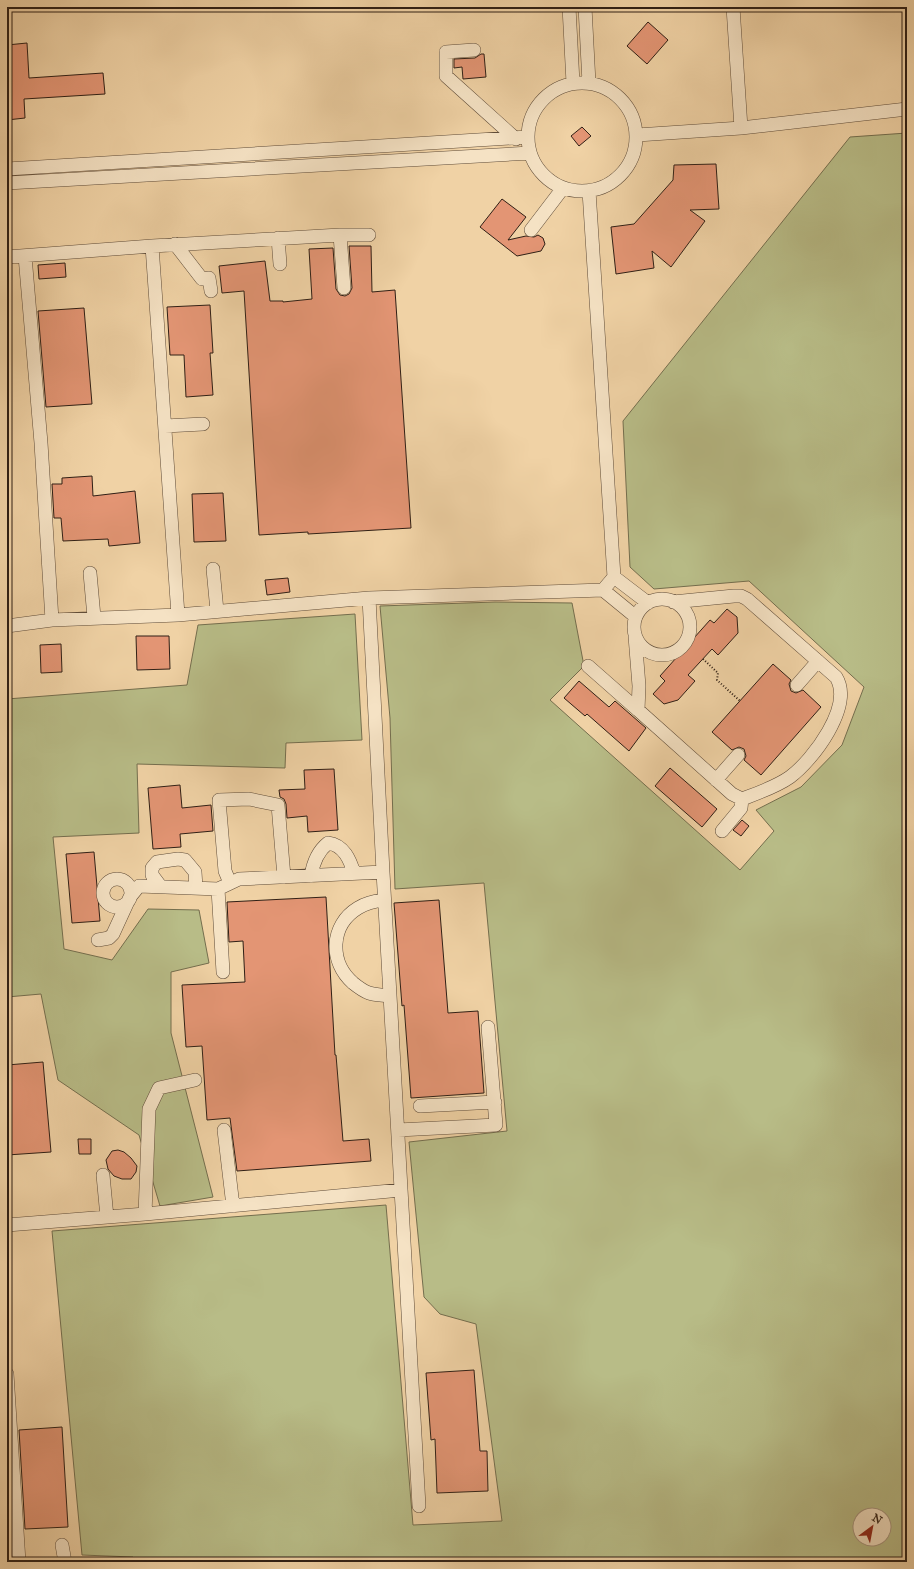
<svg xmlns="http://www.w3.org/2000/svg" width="914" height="1569" font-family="'IM FELL Great Primer',serif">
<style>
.green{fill:#b8bc87;stroke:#746e4e;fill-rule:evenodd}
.building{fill:#e39574;stroke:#2f1f15}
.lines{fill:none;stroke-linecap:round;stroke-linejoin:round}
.minor-casing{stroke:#5f4c39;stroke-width:14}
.path{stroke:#2f1f15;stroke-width:2;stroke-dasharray:1 2;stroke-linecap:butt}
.minor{stroke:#f5e2c4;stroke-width:13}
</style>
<rect width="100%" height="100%" fill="#f0d2a5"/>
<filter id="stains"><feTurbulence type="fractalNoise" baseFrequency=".005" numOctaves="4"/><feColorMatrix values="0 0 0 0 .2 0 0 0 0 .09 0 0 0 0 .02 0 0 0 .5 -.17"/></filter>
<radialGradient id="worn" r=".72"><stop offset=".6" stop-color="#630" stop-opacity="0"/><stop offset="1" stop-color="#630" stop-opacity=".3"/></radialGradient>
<path class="green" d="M907 133V1562H134L133 1557 82 1555 52 1231 386 1205 413 1525 502 1521 476 1324 440 1314 424 1297 409 1142 507 1131 484 883 395 889 390 718 380 606 495 602 572 603 584 666 550 700 740 870 774 831 756 810 801 787 842 745 864 687 749 581 654 589 630 567 623 421 850 137ZM860 1515H884V1539H860Z
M355 614 362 740 286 743 285 768 137 764 139 833 53 837 64 949 112 960 148 909 199 910 209 963 171 972V1033L213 1197 160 1206 139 1135 58 1080 41 994 7 997V699L187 685 198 625Z"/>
<path class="building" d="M648 22 668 40 647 64 627 46Z
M27 43 29 78 103 73 105 94 24 99 25 118 7 120V45Z
M481 54H484L486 77 463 79 462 67 454 68V59L475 58Z
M582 127 591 136 579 146 571 136Z
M716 164 719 209 690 210 705 221 671 267 652 251 654 268 616 274 611 227 634 224 673 180 674 165Z
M502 199 526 217 508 240 526 236 534 237 538 235 543 238 545 244 541 251 517 256 480 227Z
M349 246H371L372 292 395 290 411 528 308 534V532L259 535 244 291 222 293 219 266 265 261 270 301H283V302L312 299 309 249 333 248 336 289 340 295 345 296 349 294 352 288Z
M65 263 66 277 39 279 38 265Z
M210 305 213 353H210L213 395 186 397 184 355H170L167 307Z
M84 308 92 404 46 407 38 311Z
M92 476 93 496 135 491 140 543 109 546 108 539 63 541 61 518H54L52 484H62V478Z
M223 493 226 541 194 542 192 494Z
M288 578 290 592 267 595 265 580Z
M727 609 737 617 738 633 718 655 712 649 688 675 695 681 678 700 664 704 653 694 665 681 660 676 710 620 714 623Z
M136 636H169L170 669 137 670Z
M61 644 62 672 41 673 40 645Z
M773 664 791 680 789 684 791 691 796 693 803 690 821 707 761 775 744 760 746 756 744 749 739 747 732 750 712 732Z
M579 681 609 707 615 701 646 728 629 751 587 714 585 716 564 698Z
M670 768 717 809 702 827 655 786Z
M334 769 338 830 308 832 307 816 287 818 286 804 284 799 280 797 279 790 305 789 304 770Z
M180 785 182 808 211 805 213 831 180 834 181 847 153 849 148 788Z
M742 820 749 826 741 836 733 830Z
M94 852 100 921 72 923 66 854Z
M326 897 335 1055H336L343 1141 369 1139 371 1161 237 1171 230 1118 207 1120 202 1046 186 1047 182 985 245 982 243 941 229 942 227 902Z
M439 900 448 1013 478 1011 484 1093 411 1098 404 1005 402 1006 394 903Z
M43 1062 51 1152 7 1155V1065Z
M78 1139H91V1154H79Z
M118 1150 124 1152 131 1158 137 1166 136 1172 131 1179H122L114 1176 108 1169 106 1160 112 1151Z
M474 1370 480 1451H487L488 1491 437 1493 435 1439 431 1440 426 1373Z
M62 1427 68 1527 25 1529 19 1430Z"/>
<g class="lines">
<g class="minor-casing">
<path id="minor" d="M569 7 573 83
M585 7 589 83
M733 7 741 128
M474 50 446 52V76L516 139
M528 137a54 54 0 1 1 108 0a54 54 0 1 1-108 0Z
M637 135 741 128 907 109
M7 169 527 137
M7 183 530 153
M531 230 563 188
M340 235H369
M278 238 280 264
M175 244 202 279 209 278 211 291
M152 246 178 615
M25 256 41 443 52 620
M7 257 152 246 340 235 344 288
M165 426 203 424
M213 569 217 611
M90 573 94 617
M614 577 648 603
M603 590 636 617
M369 598 383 872 419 1506
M634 627a28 28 0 1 1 56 0a28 28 0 1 1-56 0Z
M7 626 52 620 178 615 369 598 603 590 614 577 589 191
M635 636 639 686 638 710 732 794 742 799C758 793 776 787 790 777 813 760 854 706 836 677L747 599 741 596H734L673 602
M588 666 638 710
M797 685 818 661
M716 780 738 755
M722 831 741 808 742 799
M311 876C313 863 318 851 328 843 344 845 350 860 354 873
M103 893a14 14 0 1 1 28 0a14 14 0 1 1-28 0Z
M230 883 225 871 219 800 249 799 278 805 284 877
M161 887 152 875V868L157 862 178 859 185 860 195 872 196 888
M218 889 223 972
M384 900C375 901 366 903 358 908 330 925 329 962 353 983 358 987 363 991 369 993 375 995 383 995 390 996
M98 940 109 938 113 934 130 897 139 886 218 889 239 879 383 872
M420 1106 495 1102
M224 1130 233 1206
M398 1130 496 1125 488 1027
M103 1175 107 1217
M145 1214 149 1109 159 1088 195 1080
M7 1225 145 1214 401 1190
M7 1374 19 1562
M62 1545 65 1562"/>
</g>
<path class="path" d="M703 659 718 673 717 680 740 701"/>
<use href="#minor" class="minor"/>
</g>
<rect width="914" height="1569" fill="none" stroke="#f0d2a5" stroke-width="24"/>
<rect x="8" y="8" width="898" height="1553" fill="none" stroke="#2f1f15" stroke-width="2"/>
<rect x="12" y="12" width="890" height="1545" fill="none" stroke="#2f1f15"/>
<g transform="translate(872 1527) rotate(32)"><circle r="19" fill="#f5e2c4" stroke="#a6947e"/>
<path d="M0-3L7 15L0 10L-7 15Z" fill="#8f2418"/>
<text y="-6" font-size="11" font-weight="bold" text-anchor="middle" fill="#2f1f15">N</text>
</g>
<rect width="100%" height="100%" filter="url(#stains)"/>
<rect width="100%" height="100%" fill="url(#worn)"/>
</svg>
